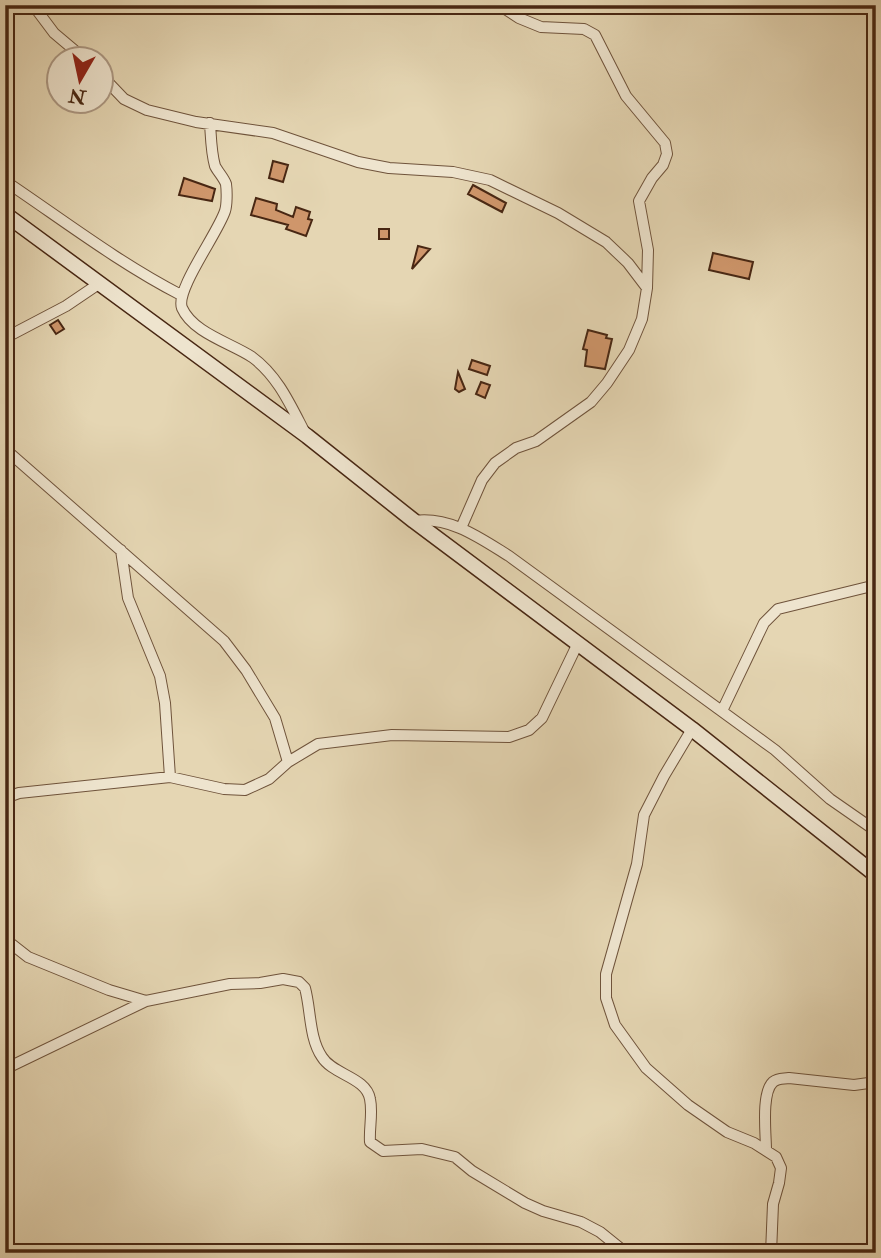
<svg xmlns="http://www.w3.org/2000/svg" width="881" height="1258" font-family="'IM FELL Double Pica',serif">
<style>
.building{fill:#cf966b;stroke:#482713;stroke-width:2}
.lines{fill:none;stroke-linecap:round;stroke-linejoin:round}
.minor-casing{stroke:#6f533b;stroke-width:12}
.secondary-casing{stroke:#482713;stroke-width:17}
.minor{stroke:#eee4ce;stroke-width:10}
.secondary{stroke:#eee4ce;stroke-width:14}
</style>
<rect width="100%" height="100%" fill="#e5d6b3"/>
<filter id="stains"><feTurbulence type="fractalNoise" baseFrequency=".00286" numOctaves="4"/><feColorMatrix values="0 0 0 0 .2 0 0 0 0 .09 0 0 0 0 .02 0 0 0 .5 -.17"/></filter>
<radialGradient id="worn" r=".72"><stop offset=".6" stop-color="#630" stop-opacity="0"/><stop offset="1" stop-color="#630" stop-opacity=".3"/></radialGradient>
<path class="building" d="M273 161 288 165 283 182 269 178Z
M184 178 215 189 212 201 179 195Z
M473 185 506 203 502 212 468 194Z
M256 198 277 204 276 210 293 217 296 207 310 212 308 219 312 220 306 236 286 229 288 225 251 215Z
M379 229H389V239H379Z
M418 246 430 249 412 269Z
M713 253 753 262 749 279 709 270Z
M58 320 64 329 56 334 50 325Z
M588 330 607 335 606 338 612 339 605 369 585 366 587 350 583 349Z
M472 360 490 366 487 375 469 369Z
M458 372 465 389 459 392 455 389Z
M481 382 490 385 485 398 476 394Z"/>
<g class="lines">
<g class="minor-casing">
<path id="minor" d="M33 5 54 33 86 60
M102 76 124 99 147 110 196 122 273 133 358 162 389 168 453 172 490 180 558 213 606 242 628 263 647 288
M210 123C211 137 211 152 215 166 218 172 224 178 226 184 227 191 227 205 225 211 218 233 175 290 182 308 193 333 231 343 252 357 277 375 290 404 304 431
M5 181C63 220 119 263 181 295
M5 338 66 306 100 283
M5 449 224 641 246 670 275 718 288 762
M414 521C450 516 480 538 509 556L775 750 830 799 876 831
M461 528 482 480 495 463 516 448 536 441 591 402 607 383 629 350 642 319 647 288 648 250 639 201 652 178 663 165 667 154 665 143 626 96 595 35 584 29 541 27 519 18 499 5
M121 550 128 598 160 676 165 703 170 777
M722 711 764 623 778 609 876 585
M692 729 664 776 644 815 637 864 606 974V998L615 1025 646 1068 688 1105 727 1132 754 1143 776 1157 781 1168 779 1183 773 1204 771 1253
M5 798 19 793 170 777 224 789 245 790 269 779 288 762 318 744 392 735 509 737 529 730 542 718 578 643
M5 939 28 957 109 990 146 1001 230 984 260 983 283 979 299 982 305 988C311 1010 309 1038 322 1057 333 1075 366 1077 370 1099 373 1113 369 1128 370 1142L383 1151 422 1149 455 1157 472 1171 525 1203 543 1211 581 1222 600 1232 626 1253
M5 1069 146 1001
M766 1150C766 1134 761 1093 773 1082 778 1078 783 1079 789 1078L854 1085 876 1082"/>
</g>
<g class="secondary-casing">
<path id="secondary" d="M5 214 307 436 414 521 692 729 876 875"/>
</g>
<use href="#minor" class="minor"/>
<use href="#secondary" class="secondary"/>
</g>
<rect width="881" height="1258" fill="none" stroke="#e5d6b3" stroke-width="28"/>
<rect x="7" y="7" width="867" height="1244" fill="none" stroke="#482713" stroke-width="3.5"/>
<rect x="14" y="14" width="853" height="1230" fill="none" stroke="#482713" stroke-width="2"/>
<g transform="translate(80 80) rotate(189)"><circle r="33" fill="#eee4ce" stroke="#ac9883" stroke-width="2"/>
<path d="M0-5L12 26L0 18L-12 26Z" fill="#8f2418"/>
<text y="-10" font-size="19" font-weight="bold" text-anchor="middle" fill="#482713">N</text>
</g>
<rect width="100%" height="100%" filter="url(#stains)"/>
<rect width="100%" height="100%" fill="url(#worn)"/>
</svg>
